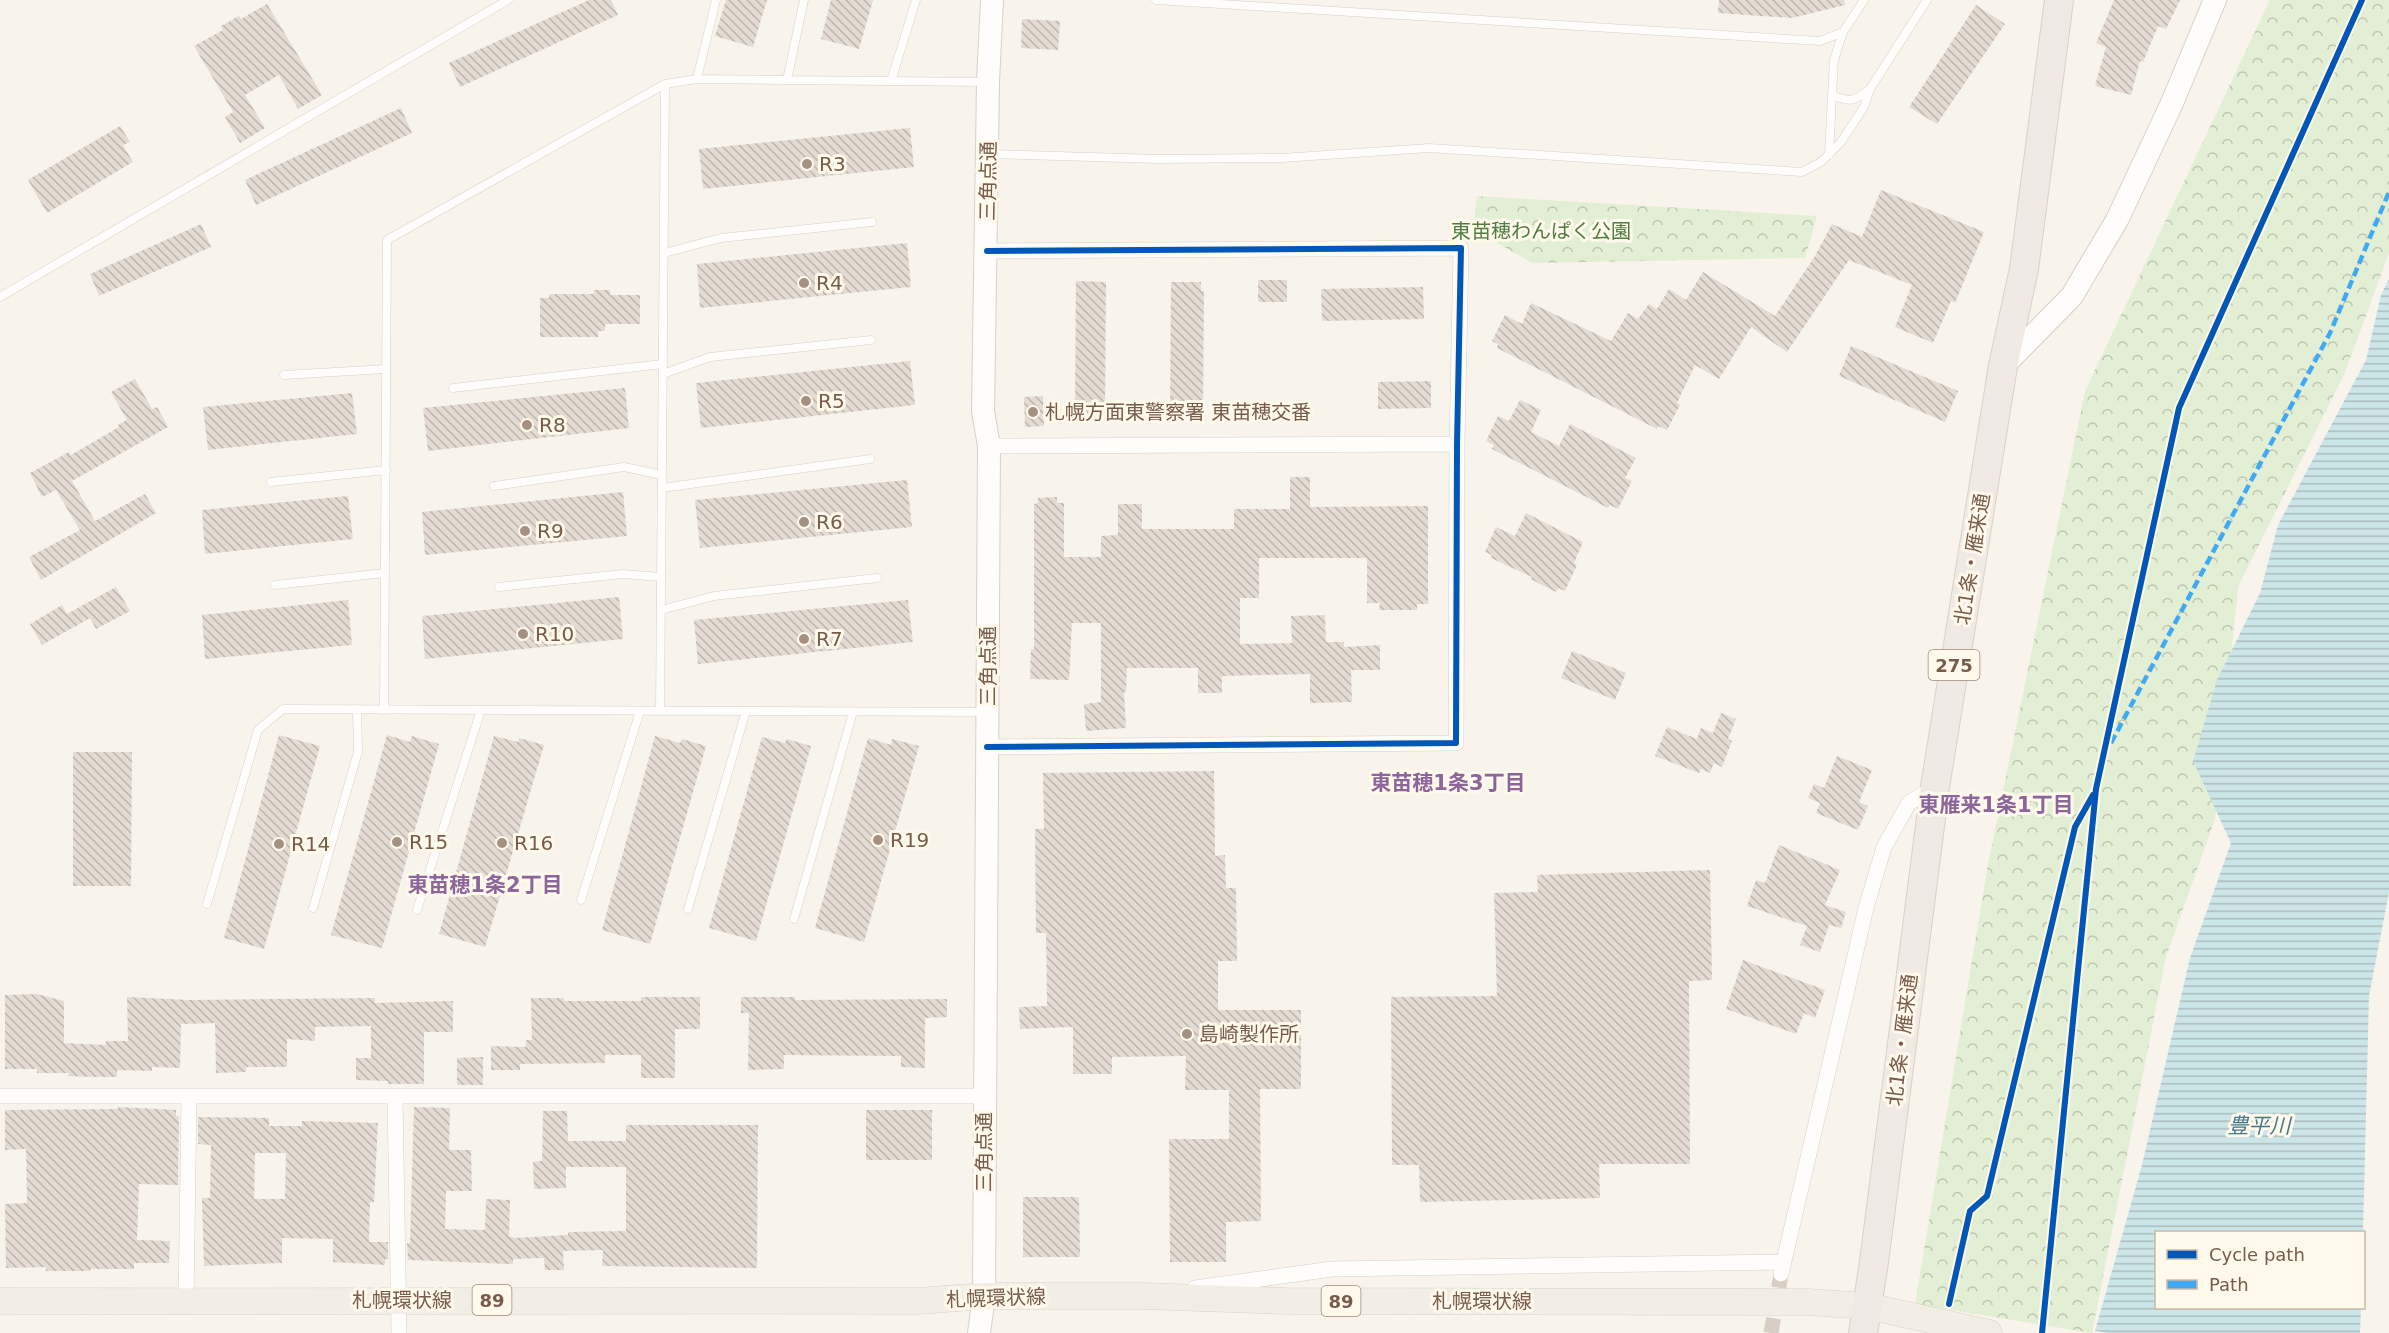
<svg xmlns="http://www.w3.org/2000/svg" width="2389" height="1333" font-family="'DejaVu Sans','Noto Sans JP',sans-serif">
<style>
.forest{fill:url(#forest-crowns)}
.water{fill:url(#water-rules)}
.building{fill:url(#building-back-hatch);fill-rule:evenodd}
.lines{fill:none;stroke-linecap:round;stroke-linejoin:round}
.street-tunnel{stroke:#d8cec3;stroke-width:15;stroke-dasharray:15 8;stroke-linecap:butt}
.lane-casing{stroke:#d6d0c8;stroke-width:9}
.street-casing{stroke:#d6d0c8;stroke-width:16}
.secondary-casing{stroke:#d7d0c7;stroke-width:24}
.primary-casing{stroke:#d9d1c9;stroke-width:27}
.highway-casing{stroke:#d9d1c9;stroke-width:30}
.lane{stroke:#fefdfc;stroke-width:8}
.street{stroke:#fefdfc;stroke-width:15}
.secondary{stroke:#fefdfc;stroke-width:22}
.primary{stroke:#f3eee5;stroke-width:26}
.highway{stroke:#f1e9e4;stroke-width:28}
.quiet{stroke:#3fa9f5;stroke-width:4.5;stroke-dasharray:9 4.5;stroke-linecap:butt}
.cycleway-casing{stroke:#fff9ec;stroke-width:10}
.cycleway{stroke:#0057b8;stroke-width:6}
.poi-dot{fill:#a49182;stroke:#fff9ec;stroke-width:2}
.labels{text-anchor:middle;dominant-baseline:central;stroke-width:6;stroke-linejoin:round;paint-order:stroke}
.shield{fill:#fff9ec;stroke:#a08b7b;stroke-width:1.5}
.shield-label{font-size:18px;font-weight:bold;fill:#775c4a}
.poi-label{font-size:20px;fill:#775c4a;stroke:#fff9ec;text-anchor:start}
.street-label{font-size:20px;fill:#775c4a;stroke:#fff9ec}
.park-label{font-size:20px;fill:#4f7d41;stroke:#fff9ec}
.neighbourhood-label{font-size:21px;font-weight:bold;fill:#8c659a;stroke:#fff9ec}
.water-label{font-size:21px;font-style:italic;fill:#427a8b;stroke:#fff9ec}
</style>
<defs>
<pattern id="forest-crowns" width="20" height="18" patternUnits="userSpaceOnUse" patternTransform="scale(1.5)"><rect width="20" height="18" fill="#e3efd5"/><path d="M2 6a3 3 0 1 1 6 0M12 15a3 3 0 1 1 6 0" fill="none" stroke="#bdc5af"/></pattern>
<pattern id="water-rules" width="6" height="5" patternUnits="userSpaceOnUse" patternTransform="scale(1.5)"><rect width="6" height="5" fill="#cce5e8"/><path d="M0 2.5h6" fill="none" stroke="#aabdbe"/></pattern>
<pattern id="building-back-hatch" width="6" height="6" patternUnits="userSpaceOnUse" patternTransform="scale(1.5)"><rect width="6" height="6" fill="#e4dcd2"/><path d="M-1 5l2 2M0 0l6 6M5-1l2 2" fill="none" stroke="#beb6ac"/></pattern>
</defs>
<rect width="100%" height="100%" fill="#f8f4eb"/>
<path class="forest" d="M2270 0H2389V253L2344 375 2238 587 2215 819 2166 957 2092 1333 1915 1304 1988 864 2085 391Z
M1477 196 1817 216 1805 258 1532 263 1473 229Z"/>
<path class="water" d="M2389 279V892L2369 996 2363 1232H2156V1308H2361L2360 1333H2110L2095 1331 2142 1165 2190 958 2231 843 2193 761 2217 680 2260 593 2278 525 2366 360 2381 295Z"/>
<path class="building" d="M589 0H611L618 15 460 87 449 63Z
M726 0H767L753 47 715 36Z
M831 0H873L859 49 821 39Z
M1719 0H1844L1845 5 1792 18 1718 13Z
M2114 0H2180L2166 29 2158 26 2143 62 2140 61 2131 95 2095 86 2106 47 2096 43Z
M267 4 322 95 298 109 279 75 245 95 265 128 240 143 225 117 233 112 194 46 223 30 221 26 239 16 241 19Z
M1976 5 2005 24 1937 124 1909 107Z
M1022 19 1060 21 1058 50 1021 48Z
M401 108 412 133 256 205 245 180Z
M120 126 130 142 123 145 133 162 47 213 28 180Z
M910 128 914 167 703 189 699 149Z
M1881 190 1984 232 1955 303 1951 301 1933 343 1895 327 1912 285 1849 260 1787 352 1751 327 1719 379 1695 365 1677 403 1680 405 1667 430 1658 426 1657 429 1497 348 1498 344 1492 341 1505 315 1522 324 1531 303 1611 341 1628 313 1638 319 1649 304 1657 309 1669 289 1686 300 1703 272 1775 316 1815 256 1832 224 1862 237Z
M201 224 211 247 99 296 90 274Z
M907 243 911 287 700 308 697 264Z
M1258 280H1287V302H1258Z
M1076 281 1106 282 1105 413H1075Z
M1171 282H1201V291H1204L1203 408H1201L1200 416H1170Z
M1423 287 1424 319 1322 321 1321 289Z
M594 290H610V295H640V324H605V331H598V337H540V298H549V294H594Z
M1851 346 1958 391 1945 422 1839 376Z
M910 361 915 405 701 428 696 383Z
M135 379 152 409 157 407 168 427 72 481 95 521 145 494 156 513 41 580 29 557 80 530 56 490 42 497 30 473 69 452 71 455 119 427 118 425 127 420 111 392Z
M1431 381V408L1378 409V382Z
M625 388 629 428 428 451 423 408Z
M352 393 357 434 208 450 203 407Z
M1043 396 1044 426 1025 427 1024 397Z
M1520 400 1541 410 1531 432 1559 446 1570 424 1636 458 1625 478 1632 481 1618 509 1610 505 1608 508 1492 449 1494 445 1486 441 1498 416 1509 421Z
M1290 477H1310V507L1428 506V604H1417V610H1379L1380 603H1367V558H1259V598H1240V644L1292 643 1291 616 1325 615 1326 642H1344V647L1380 645V670H1351L1352 702 1310 703V674L1222 676V693H1198V668H1127L1126 692H1124L1126 728 1086 731 1084 704 1101 702V623H1072L1069 680 1030 679 1031 649H1034V504L1038 503V498L1057 497V503H1064V557H1101V536L1118 535V504H1142V529H1234V509H1290Z
M907 480 912 527 700 548 695 500Z
M623 492 627 536 425 555 422 512Z
M348 496 353 539 205 554 202 510Z
M1526 513 1583 542 1574 563 1577 565 1565 591 1558 588 1556 592 1540 584 1531 579 1532 577 1491 558 1492 555 1485 552 1496 527 1515 536Z
M116 587 130 611 96 629 90 618 42 645 30 624 62 605 67 614Z
M619 597 623 639 425 659 422 616Z
M348 600 352 645 205 659 202 615Z
M908 600 913 642 698 664 694 620Z
M1572 651 1626 673 1615 700 1561 678Z
M1721 713 1736 719 1728 739 1732 741 1722 767 1714 763 1710 773 1701 769 1699 773 1655 756 1667 727 1697 739 1701 728 1713 733Z
M279 735 320 746 264 949 224 938Z
M387 735 410 742 412 736 439 744 382 948 331 935Z
M494 736 518 742 519 738 544 745 485 947 439 934Z
M655 736 680 743 682 739 706 746 650 944 602 930Z
M762 737 785 743 787 739 811 746 756 941 709 928Z
M868 738 891 745 892 739 919 746 864 942 815 928Z
M73 752H132L131 886H73Z
M1837 756 1872 770 1859 802 1868 806 1858 830 1816 813 1820 803 1808 798 1814 784 1824 788Z
M1214 771 1215 856 1225 855 1226 888H1236L1237 961H1218V1010H1301V1089H1260L1261 1221 1226 1222V1262H1170L1169 1139H1229V1090H1185L1186 1056 1112 1057V1074H1073V1027L1020 1029 1019 1007 1047 1006 1046 933H1036L1035 829H1044L1043 773Z
M1779 845 1840 870 1825 905 1846 912 1841 928 1829 925 1820 952 1800 945 1807 926 1747 906 1756 880 1765 883Z
M1710 870 1712 980 1689 981 1690 1164H1599L1600 1198 1420 1202 1419 1165H1392L1391 997 1497 996 1494 893 1538 892 1537 875Z
M1743 960 1825 990 1815 1018 1804 1013 1796 1034 1726 1009Z
M37 994 64 1001V1043L106 1045V1041H128L127 997 190 1000 375 998V1003L453 1001V1032H424V1084H388V1081L356 1080V1058H371V1026L315 1027V1041L287 1039V1067H246V1072L216 1073 215 1023 181 1024 180 1068 152 1067V1071L117 1070V1077H92L68 1076 69 1073H37V1069H5V995Z
M641 997H700V1029H675V1078H641V1055H605V1063L520 1064V1070H491V1046L526 1047V1040H532L531 998H564V1001H641Z
M741 997H795V1000L947 999V1017L925 1018V1068L901 1067V1056L784 1055V1069L748 1070 749 1013H741Z
M483 1057V1085H457V1058Z
M118 1107 176 1110V1116H179L178 1185 139 1184 137 1240 170 1241 169 1263H134V1269H91L90 1271H46V1267L6 1268 5 1204 27 1203 26 1149 5 1150V1110L118 1109Z
M414 1107 450 1108 449 1150H471L472 1191H446L445 1229 485 1230 486 1199 510 1200 509 1236 514 1238 568 1235V1232L626 1231V1167H566V1188L534 1189 533 1162 542 1161 543 1111H567L568 1141H626V1125H758L757 1268 602 1266 603 1250 563 1251 564 1270H545L544 1258 513 1259V1264L408 1260 407 1243H410Z
M866 1110H932V1160H866Z
M198 1117 269 1118V1126H302V1121L378 1123 374 1202H370L369 1242H388V1259H385V1265L333 1262V1239L282 1238V1263L204 1266 202 1198H210L211 1145 198 1144ZM255 1153H286L285 1199H254Z
M1023 1197H1079L1080 1257H1023Z"/>
<g class="lines">
<path class="street-tunnel" d="M1771 1333 1781 1274"/>
<g class="lane-casing">
<path id="lane" d="M1156 0 1820 41 1843 32 1864 0
M1843 32 1834 60 1832 95C1851 103 1854 101 1870 89
M697 79 716 0
M787 80 804 0
M891 81 916 0
M989 154 1158 159 1282 158 1429 148 1802 172 1821 162 1841 142 1864 107 1870 89 1927 0
M1829 155 1832 95
M664 253 721 238 872 222
M0 297 508 0
M663 374 710 357 871 340
M284 375 386 369
M453 388 663 364
M271 482 386 470
M494 486 624 467 662 475
M662 488 870 459
M275 585 385 573
M499 587 623 574 660 577
M661 610 714 596 877 578
M384 710 387 240 665 84 697 79 984 82
M660 711 665 84
M581 900 640 711
M207 904 258 730 283 709 986 712
M313 908 358 752 357 709
M688 909 746 711
M417 910 481 710
M794 919 853 712"/>
</g>
<g class="street-casing">
<path id="street" d="M987 251 1461 248 1457 444 1456 743 987 747
M989 446 1457 444
M0 1096H985
M395 1096 399 1333
M1781 1274 1866 908 1884 847 1909 803 1935 787
M1195 1288 1332 1269 1784 1262
M186 1303 189 1096"/>
</g>
<g class="secondary-casing">
<path id="secondary" d="M2003 366 2072 296 2098 252 2117 220 2172 103 2215 0
M979 1333 984 1296 989 446 983 411 988 82 992 0"/>
</g>
<g class="primary-casing">
<path id="primary" d="M0 1301C306 1302 612 1300 918 1301L984 1296H1144L1287 1301 1807 1302 1867 1306 1989 1333"/>
</g>
<g class="highway-casing">
<path id="highway" d="M1863 1333 1874 1262 1935 787 2003 366 2024 269 2059 0"/>
</g>
<use href="#lane" class="lane"/>
<use href="#street" class="street"/>
<use href="#secondary" class="secondary"/>
<use href="#primary" class="primary"/>
<use href="#highway" class="highway"/>
<path class="quiet" d="M2111 743 2330 333 2389 192"/>
<g class="cycleway-casing">
<path id="cycleway" d="M987 251 1461 248 1457 444 1456 743 987 747
M1949 1304 1970 1211 1987 1196 2075 827 2093 795
M2042 1333 2096 789 2179 408 2362 0"/>
</g>
<use href="#cycleway" class="cycleway"/>
</g>
<g class="poi-dot">
<circle cx="807" cy="164" r="6"/>
<circle cx="804" cy="283" r="6"/>
<circle cx="806" cy="401" r="6"/>
<circle cx="1033" cy="412" r="6"/>
<circle cx="527" cy="425" r="6"/>
<circle cx="804" cy="522" r="6"/>
<circle cx="525" cy="531" r="6"/>
<circle cx="523" cy="634" r="6"/>
<circle cx="804" cy="639" r="6"/>
<circle cx="878" cy="840" r="6"/>
<circle cx="397" cy="842" r="6"/>
<circle cx="502" cy="843" r="6"/>
<circle cx="279" cy="844" r="6"/>
<circle cx="1187" cy="1034" r="6"/>
</g>
<g class="labels">
<g class="shield">
<rect x="1928.5" y="650" width="51" height="30" rx="4.5"/>
<rect x="472.5" y="1285" width="39" height="30" rx="4.5"/>
<rect x="1321.5" y="1286" width="39" height="30" rx="4.5"/>
</g>
<g class="shield-label">
<text x="1954" y="665">275</text>
<text x="492" y="1300">89</text>
<text x="1341" y="1301">89</text>
</g>
<g class="poi-label">
<text x="819" y="164">R3</text>
<text x="816" y="283">R4</text>
<text x="818" y="401">R5</text>
<text x="1045" y="412">札幌方面東警察署 東苗穂交番</text>
<text x="539" y="425">R8</text>
<text x="816" y="522">R6</text>
<text x="537" y="531">R9</text>
<text x="535" y="634">R10</text>
<text x="816" y="639">R7</text>
<text x="890" y="840">R19</text>
<text x="409" y="842">R15</text>
<text x="514" y="843">R16</text>
<text x="291" y="844">R14</text>
<text x="1199" y="1034">島崎製作所</text>
</g>
<g class="street-label">
<text transform="translate(988 181) rotate(-89)">三角点通</text>
<text transform="translate(1972 559) rotate(-81)">北1条・雁来通</text>
<text transform="translate(988 666) rotate(-90)">三角点通</text>
<text transform="translate(1902 1040) rotate(-83)">北1条・雁来通</text>
<text transform="translate(984 1152) rotate(-90)">三角点通</text>
<text transform="translate(996 1298) rotate(-2)">札幌環状線</text>
<text x="402" y="1300">札幌環状線</text>
<text x="1482" y="1301">札幌環状線</text>
</g>
<g class="park-label">
<text x="1541" y="231">東苗穂わんぱく公園</text>
</g>
<g class="neighbourhood-label">
<text x="1448" y="783">東苗穂1条3丁目</text>
<text x="1996" y="805">東雁来1条1丁目</text>
<text x="485" y="885">東苗穂1条2丁目</text>
</g>
<g class="water-label">
<text x="2259" y="1126">豊平川</text>
</g>
</g>
<rect x="2155" y="1231" width="210" height="78" fill="#fff9ec" stroke="#c9baab" stroke-width="1.5"/>
<rect x="2167" y="1250" width="30" height="9" fill="#0057b8" stroke="#c9baab" stroke-width="1.5"/>
<text x="2209" y="1261" font-size="18" fill="#775c4a">Cycle path</text>
<rect x="2167" y="1280" width="30" height="9" fill="#3fa9f5" stroke="#c9baab" stroke-width="1.5"/>
<text x="2209" y="1291" font-size="18" fill="#775c4a">Path</text>
</svg>
